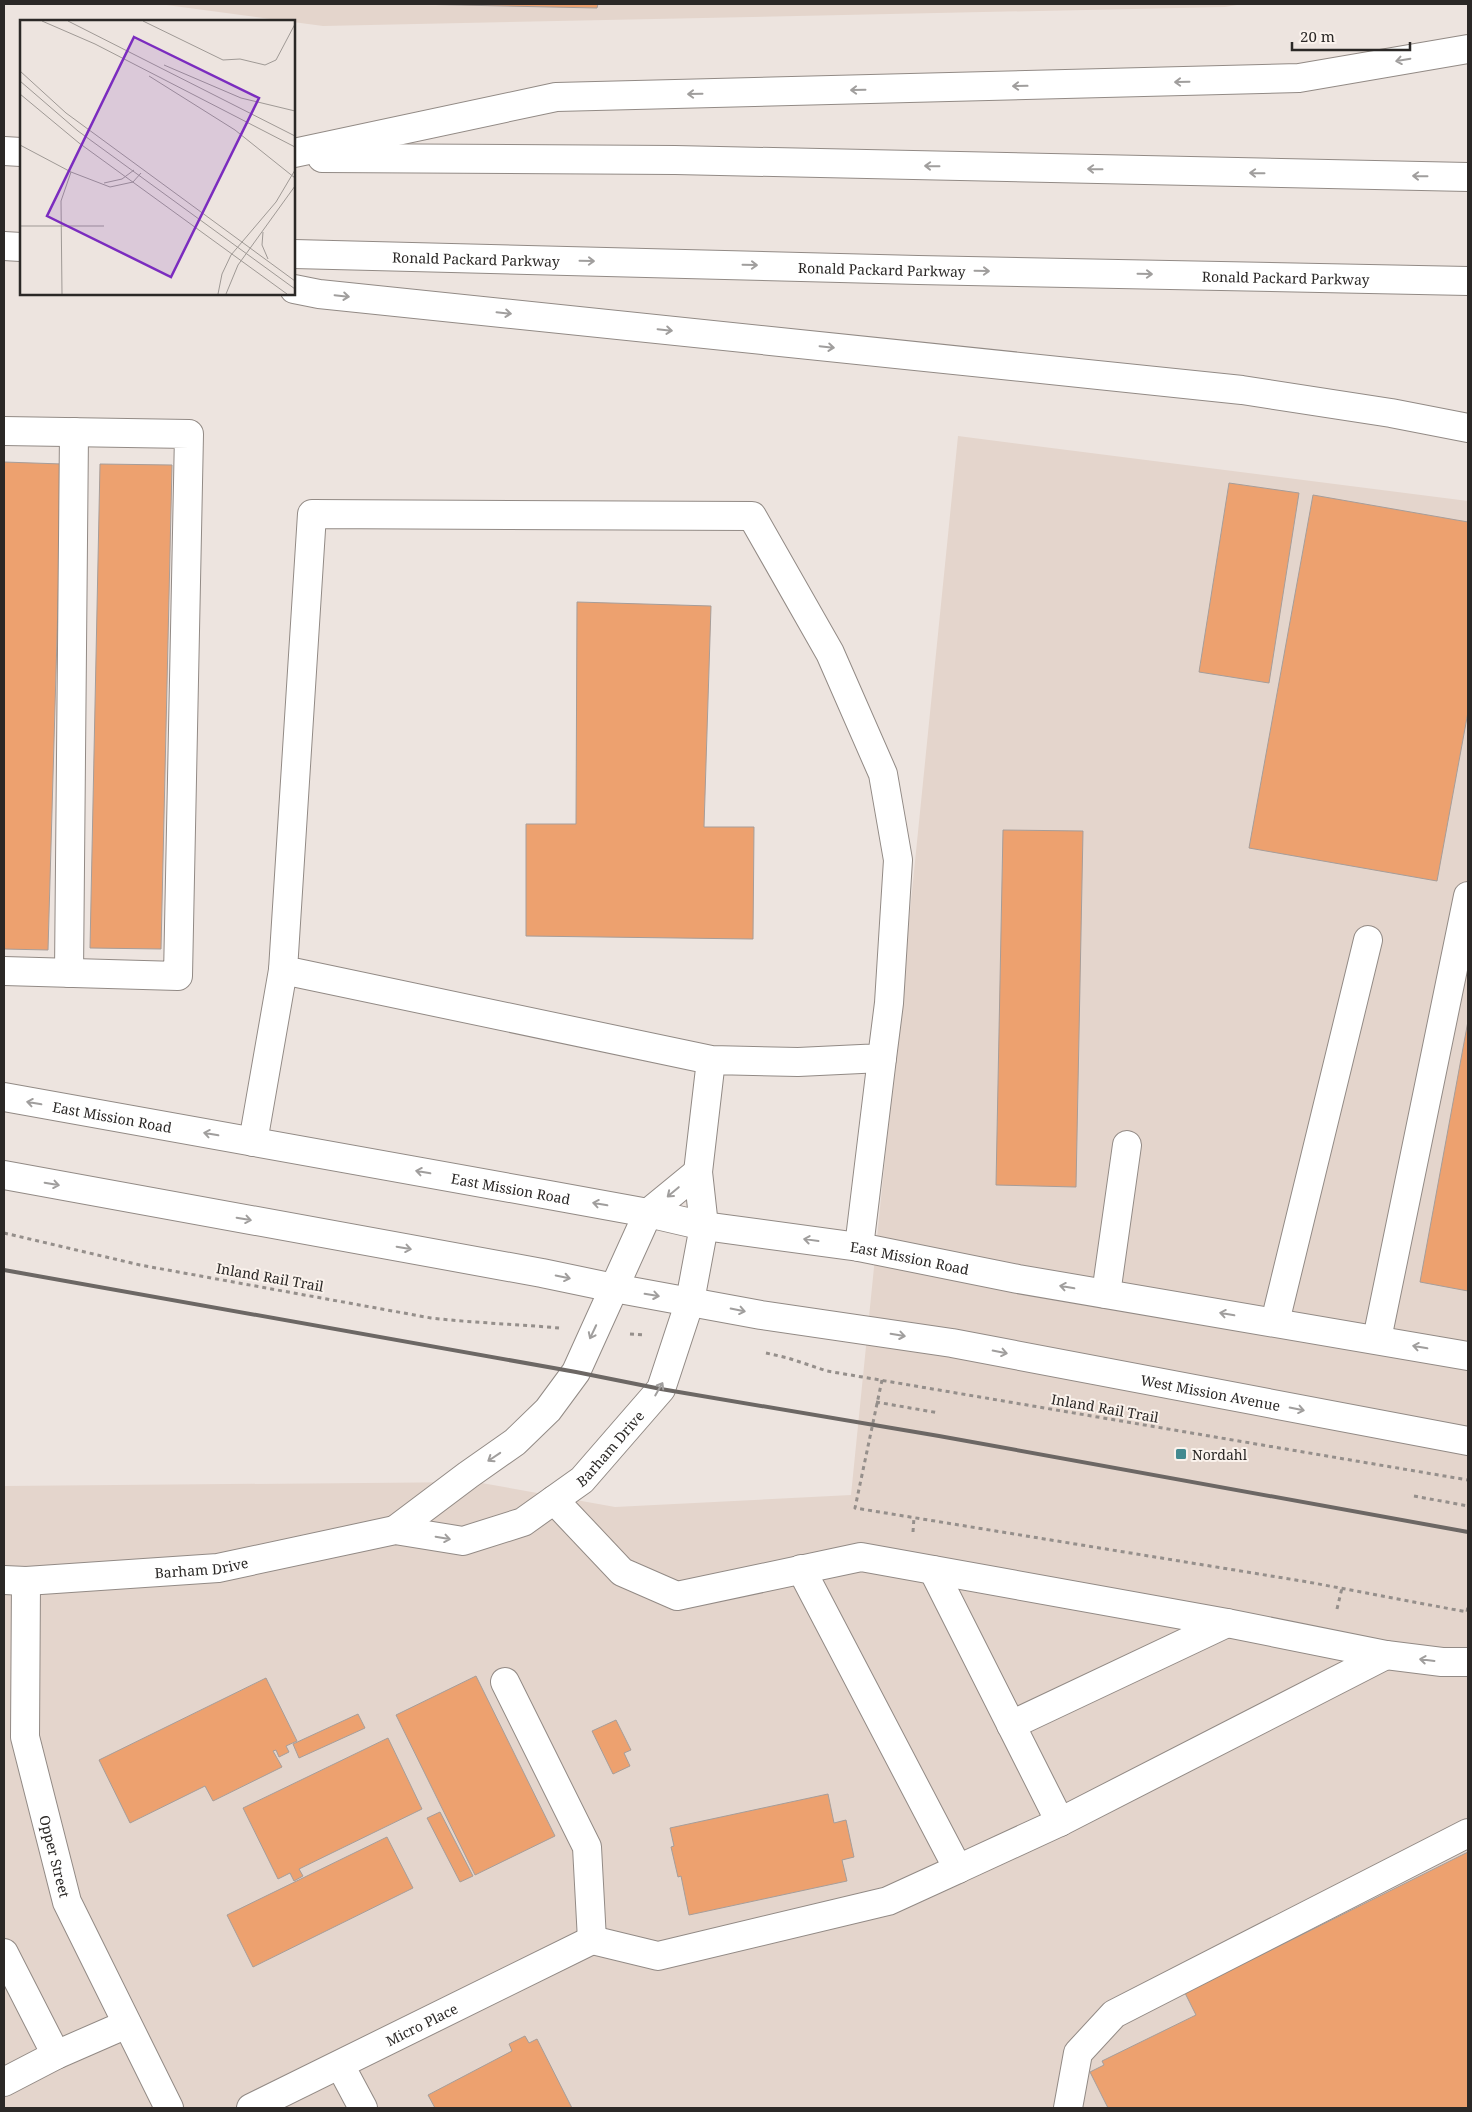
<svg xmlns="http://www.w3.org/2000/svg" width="1472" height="2112" font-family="'Noto Serif',serif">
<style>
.built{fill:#e4d5cc}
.building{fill:#eda16f;stroke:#a69d99}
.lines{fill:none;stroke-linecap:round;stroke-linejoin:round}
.minor-casing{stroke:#928a85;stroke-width:30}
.major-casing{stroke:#928a85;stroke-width:30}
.highway-casing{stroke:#928a85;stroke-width:30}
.path{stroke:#958f8b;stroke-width:3;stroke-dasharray:4 4;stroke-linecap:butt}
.minor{stroke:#fff;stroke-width:28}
.major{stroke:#fff;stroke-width:28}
.highway{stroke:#fff;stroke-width:28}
.rail{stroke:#6c6764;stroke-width:4}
.oneway{stroke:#a09e9d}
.poi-dot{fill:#438a90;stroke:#faf2ec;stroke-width:2}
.labels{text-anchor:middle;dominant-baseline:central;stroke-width:4;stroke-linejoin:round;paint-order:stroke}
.street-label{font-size:14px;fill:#2b2826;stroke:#faf2ec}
.poi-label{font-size:14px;fill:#2b2826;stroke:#faf2ec;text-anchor:start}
.inset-road{fill:none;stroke:#9f9995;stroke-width:1}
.view{fill:#7b2cbf;fill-opacity:0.15;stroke:#7b2cbf;stroke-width:2.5}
.inset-edge{fill:none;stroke:#2b2826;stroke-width:2.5}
</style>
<rect width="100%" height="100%" fill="#ede4df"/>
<path class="built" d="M159 4H1243L1225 7 323 26Z
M958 436 1468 501V2108H4V1486L476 1482 615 1507 851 1495Z"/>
<path class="building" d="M412 4H598L597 8Z
M4 462 62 464 48 950 4 949Z
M100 464 172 465 161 949 90 948Z
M1229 483 1299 493 1269 683 1199 672Z
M1313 495 1468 522V712L1437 881 1249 848Z
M577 602 711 606 704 827H754L753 939 526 936V824H576Z
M1003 830 1083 831 1076 1187 996 1185Z
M1468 1021V1291L1420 1282Z
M476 1676 555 1836 475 1875 396 1715Z
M266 1678 297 1741 286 1746 289 1752 279 1757 276 1750 273 1751 282 1767 213 1801 205 1786 130 1823 99 1760Z
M358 1714 365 1728 299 1758 293 1744Z
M616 1720 631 1750 624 1753 630 1766 613 1774 592 1731Z
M388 1738 422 1809 299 1869 303 1876 294 1881 290 1873 278 1879 243 1808Z
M828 1794 834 1823 846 1820 854 1857 842 1860 847 1881 689 1915 681 1876 678 1877 671 1847 674 1846 670 1828Z
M440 1812 473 1876 460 1882 427 1818Z
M387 1837 413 1888 253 1967 227 1915Z
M1468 1852V2106L1466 2108H1108L1090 2072 1104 2065 1102 2061 1196 2015 1185 1993Z
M525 2036 529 2043 537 2039 572 2108H435L428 2095 512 2051 509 2044Z"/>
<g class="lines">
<g class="minor-casing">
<g id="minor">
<path d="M4 431 189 434 178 976 4 971"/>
<path d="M69 973 74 432"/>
<path d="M253 1142 283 970"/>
<path d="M859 1247 882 1058"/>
<path d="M1106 1294 1127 1145"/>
<path d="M1275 1322 1368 940"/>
<path d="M1377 1339 1468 896"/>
<path d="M554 1500 622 1572 677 1596 861 1557 1227 1623 1386 1655 1442 1662H1468"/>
<path d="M395 1530 468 1475 515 1442 548 1410 576 1372 648 1213 698 1172"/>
<path d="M933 1570 1060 1822"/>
<path id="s1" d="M4 1580 26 1581 218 1568 395 1530 463 1541 523 1522 582 1480 661 1389 690 1301 704 1226 698 1172 711 1060 798 1062 882 1058 889 1003 898 860 883 774 830 653 752 516 312 514 283 970 711 1060"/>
<path id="s2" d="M26 1581 25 1737 67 1902 169 2108"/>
<path d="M505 1682 587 1847 592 1940"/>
<path d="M1011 1725 1227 1623"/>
<path d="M958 1869 1060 1822 1386 1655"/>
<path d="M592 1940 658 1956 888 1901 958 1869 801 1569"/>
<path d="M4 1953 56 2055"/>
<path d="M340 2065 363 2108"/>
<path d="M4 2082 56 2055 127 2024"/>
<path id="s3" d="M251 2108 592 1940"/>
<path d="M1068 2108 1078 2053 1114 2014 1468 1833"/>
</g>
</g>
<g class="major-casing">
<g id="major">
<path id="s4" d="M4 1097 549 1195 648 1213 704 1226 859 1247 1018 1279 1468 1356"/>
<path id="s5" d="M4 1175 542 1273 614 1288 761 1315 952 1343 1468 1441"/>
</g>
</g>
<g class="highway-casing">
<g id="highway">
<path d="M4 151 21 152"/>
<path d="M294 153 556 97 1299 78 1468 49"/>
<path d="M322 158 675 160 1468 177"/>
<path d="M4 246 21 247"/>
<path id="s6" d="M294 254 918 270 1468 281"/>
<path d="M294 289 319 294 1242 390 1391 413 1468 428"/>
</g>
</g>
<path class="path" d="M4 1233 140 1265 431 1318C474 1323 516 1324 559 1328
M630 1334 644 1335
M766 1353 788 1358 827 1371 1468 1480
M882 1380 855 1508 1308 1582 1467 1612 1468 1606
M876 1402 939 1413
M1414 1496 1468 1506
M913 1532 914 1517
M1337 1609 1342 1588"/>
<use href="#minor" class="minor"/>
<use href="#major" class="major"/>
<use href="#highway" class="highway"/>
<path class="rail" d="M4 1270 576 1372 661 1389 939 1436 1468 1532"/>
</g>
<defs><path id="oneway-shaft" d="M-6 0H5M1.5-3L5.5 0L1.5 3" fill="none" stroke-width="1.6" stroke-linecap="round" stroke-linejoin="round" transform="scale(1.25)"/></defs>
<g class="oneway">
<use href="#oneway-shaft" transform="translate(1403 60) rotate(170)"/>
<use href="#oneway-shaft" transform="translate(1182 82) rotate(179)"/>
<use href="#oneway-shaft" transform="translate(1020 86) rotate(179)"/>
<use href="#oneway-shaft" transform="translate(858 90) rotate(179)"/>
<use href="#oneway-shaft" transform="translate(695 94) rotate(179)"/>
<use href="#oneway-shaft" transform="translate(932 166) rotate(-179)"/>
<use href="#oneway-shaft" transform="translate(1095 169) rotate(-179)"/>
<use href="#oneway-shaft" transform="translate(1257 173) rotate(-179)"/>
<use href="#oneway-shaft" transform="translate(1420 176) rotate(-179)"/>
<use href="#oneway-shaft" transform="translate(587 261) rotate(1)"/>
<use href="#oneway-shaft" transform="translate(750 265) rotate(1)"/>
<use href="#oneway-shaft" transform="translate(982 271) rotate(1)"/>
<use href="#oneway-shaft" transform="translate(1145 274) rotate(1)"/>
<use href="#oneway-shaft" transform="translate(342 296) rotate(6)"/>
<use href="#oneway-shaft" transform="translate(504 313) rotate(6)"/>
<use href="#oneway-shaft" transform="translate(665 330) rotate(6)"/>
<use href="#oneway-shaft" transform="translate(827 347) rotate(6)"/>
<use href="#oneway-shaft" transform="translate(34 1103) rotate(-170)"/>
<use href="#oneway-shaft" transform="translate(211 1134) rotate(-170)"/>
<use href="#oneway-shaft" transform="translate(423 1172) rotate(-170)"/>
<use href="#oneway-shaft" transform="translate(52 1184) rotate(10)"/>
<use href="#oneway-shaft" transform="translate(673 1192) rotate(140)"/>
<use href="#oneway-shaft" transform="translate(600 1204) rotate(-170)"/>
<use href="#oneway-shaft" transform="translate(244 1219) rotate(10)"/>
<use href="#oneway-shaft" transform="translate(811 1240) rotate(-172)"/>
<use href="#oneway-shaft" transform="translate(404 1248) rotate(10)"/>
<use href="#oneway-shaft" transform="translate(563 1277) rotate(12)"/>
<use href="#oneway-shaft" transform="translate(1067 1287) rotate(-170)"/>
<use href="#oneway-shaft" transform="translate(652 1295) rotate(9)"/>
<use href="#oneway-shaft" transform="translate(738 1310) rotate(11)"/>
<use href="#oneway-shaft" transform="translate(1227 1314) rotate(-170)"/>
<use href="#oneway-shaft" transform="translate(593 1332) rotate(115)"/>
<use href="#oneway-shaft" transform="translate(898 1335) rotate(9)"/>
<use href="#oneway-shaft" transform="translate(1420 1347) rotate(-170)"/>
<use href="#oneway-shaft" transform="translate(1000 1352) rotate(11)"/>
<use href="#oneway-shaft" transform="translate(659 1389) rotate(-60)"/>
<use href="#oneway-shaft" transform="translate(1297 1409) rotate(11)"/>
<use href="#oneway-shaft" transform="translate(494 1457) rotate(146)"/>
<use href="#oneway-shaft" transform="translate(443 1538) rotate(10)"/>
<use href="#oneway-shaft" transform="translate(1427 1660) rotate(-173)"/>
</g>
<rect class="poi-dot" x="1175" y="1448" width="12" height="12" rx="2.5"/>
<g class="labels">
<g class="street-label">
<text stroke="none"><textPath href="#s6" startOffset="182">Ronald Packard Parkway</textPath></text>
<text stroke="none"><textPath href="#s6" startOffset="588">Ronald Packard Parkway</textPath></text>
<text stroke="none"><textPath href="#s6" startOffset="992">Ronald Packard Parkway</textPath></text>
<text stroke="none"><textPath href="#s4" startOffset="110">East Mission Road</textPath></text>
<text stroke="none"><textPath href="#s4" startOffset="515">East Mission Road</textPath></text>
<text stroke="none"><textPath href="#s4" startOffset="920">East Mission Road</textPath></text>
<text transform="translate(270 1277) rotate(10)">Inland Rail Trail</text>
<text stroke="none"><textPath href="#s5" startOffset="1226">West Mission Avenue</textPath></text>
<text transform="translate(1105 1408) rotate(10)">Inland Rail Trail</text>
<text stroke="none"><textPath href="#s1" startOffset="642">Barham Drive</textPath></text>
<text stroke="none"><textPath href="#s1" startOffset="198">Barham Drive</textPath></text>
<text stroke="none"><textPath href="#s2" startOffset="279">Opper Street</textPath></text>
<text stroke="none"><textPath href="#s3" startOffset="190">Micro Place</textPath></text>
</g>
<g class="poi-label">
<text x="1192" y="1454">Nordahl</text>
</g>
</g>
<g transform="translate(20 20)">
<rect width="275" height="275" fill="#ede4df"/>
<path class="inset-road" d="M22 1 75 24 275 127M48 1 275 116M123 1 203 40 220 39 245 45 256 40 275 4M144 45 221 78 275 91M0 51 46 93 275 261M129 56 215 110 275 158M0 61 58 111 275 269M0 74 59 123 267 274M0 125 51 152 90 167 113 162 121 153M84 163 102 159 114 150M0 206H84M243 212 242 225 248 239M42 274 41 181 51 152M198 274 202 254 211 235 256 182 275 150M206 274 218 245 275 166"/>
<path class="view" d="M114 17 239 78 151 257 27 196Z"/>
<rect width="275" height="275" class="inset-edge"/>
</g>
<rect width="1472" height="2112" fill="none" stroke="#2b2826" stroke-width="10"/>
<path d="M1292 42v8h118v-8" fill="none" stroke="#2b2826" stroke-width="2.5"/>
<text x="1300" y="42" font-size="15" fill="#2b2826" stroke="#faf2ec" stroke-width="4" paint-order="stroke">20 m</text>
</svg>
